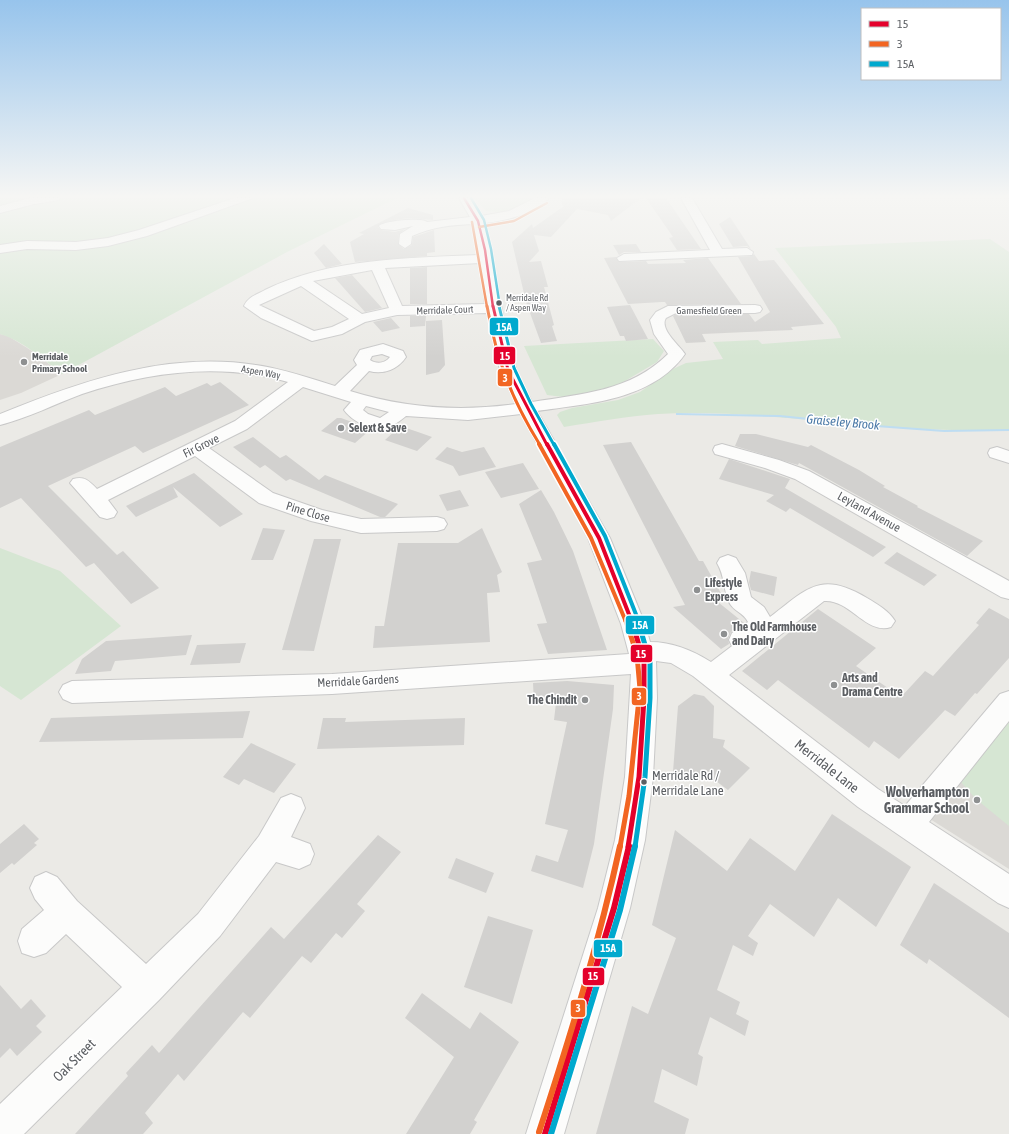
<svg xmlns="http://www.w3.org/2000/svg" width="1009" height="1134" font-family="'Asap Condensed',sans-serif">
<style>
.education{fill:#dbd9d5}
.green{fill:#d6e6d3}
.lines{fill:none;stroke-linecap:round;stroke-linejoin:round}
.stream{fill:#beddf2;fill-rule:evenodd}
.building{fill:#d2d1cf}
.minor-casing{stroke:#c8c8c8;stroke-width:2}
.minor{fill:#fcfcfb;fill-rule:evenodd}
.bus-1-far4-casing{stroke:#fff;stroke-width:4}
.bus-1-far3-casing{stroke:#fff;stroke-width:5}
.bus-1-far2-casing{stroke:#fff;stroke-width:7}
.bus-1-far1-casing{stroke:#fff;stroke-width:8}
.bus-1-casing{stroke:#fff;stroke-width:9}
.bus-2-far4-casing{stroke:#fff;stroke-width:4}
.bus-2-far3-casing{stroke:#fff;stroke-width:5}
.bus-2-far2-casing{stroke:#fff;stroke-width:7}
.bus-2-far1-casing{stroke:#fff;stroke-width:8}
.bus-2-casing{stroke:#fff;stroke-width:9}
.bus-3-far4-casing{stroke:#fff;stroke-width:4}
.bus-3-far3-casing{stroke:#fff;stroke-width:5}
.bus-3-far2-casing{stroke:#fff;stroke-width:7}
.bus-3-far1-casing{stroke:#fff;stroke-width:8}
.bus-3-casing{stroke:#fff;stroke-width:9}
.bus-1-far4{stroke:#e4002b;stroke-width:2.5}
.bus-1-far3{stroke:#e4002b;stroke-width:3}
.bus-1-far2{stroke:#e4002b;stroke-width:4}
.bus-1-far1{stroke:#e4002b;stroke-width:5}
.bus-1{stroke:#e4002b;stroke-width:6}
.bus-2-far4{stroke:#f26522;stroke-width:2.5}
.bus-2-far3{stroke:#f26522;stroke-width:3}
.bus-2-far2{stroke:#f26522;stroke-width:4}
.bus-2-far1{stroke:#f26522;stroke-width:5}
.bus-2{stroke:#f26522;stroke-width:6}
.bus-3-far4{stroke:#00a9ce;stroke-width:2.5}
.bus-3-far3{stroke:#00a9ce;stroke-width:3}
.bus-3-far2{stroke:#00a9ce;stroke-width:4}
.bus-3-far1{stroke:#00a9ce;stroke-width:5}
.bus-3{stroke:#00a9ce;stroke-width:6}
.bus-dot{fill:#5c5f63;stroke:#fff;stroke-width:1.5}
.poi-dot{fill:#8e9091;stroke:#fff;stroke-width:1.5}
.labels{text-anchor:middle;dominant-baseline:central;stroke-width:3;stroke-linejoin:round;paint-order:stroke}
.far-bus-label{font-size:9px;fill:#5c5f63;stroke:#fff;text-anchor:start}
.far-street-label{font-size:10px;fill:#5c5f63;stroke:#fff}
.far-poi-label{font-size:10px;font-weight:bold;fill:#5c5f63;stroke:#fff;text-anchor:start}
.poi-label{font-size:12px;font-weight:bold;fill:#5c5f63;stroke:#fff;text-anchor:start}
.street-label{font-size:12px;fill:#5c5f63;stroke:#fff}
.water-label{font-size:13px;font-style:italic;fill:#4a79a7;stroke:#fff}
.near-bus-label{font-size:13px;fill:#5c5f63;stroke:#fff;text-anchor:start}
.near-street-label{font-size:14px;fill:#5c5f63;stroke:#fff}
.near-poi-label{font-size:14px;font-weight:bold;fill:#5c5f63;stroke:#fff;text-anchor:end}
.line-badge{stroke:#fff;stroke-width:1.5}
.badge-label{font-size:11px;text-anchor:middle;font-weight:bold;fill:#fff}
</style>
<rect width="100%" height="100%" fill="#ebeae6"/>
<path class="education" d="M0 334 8 336 32 351 62 374 21 393 0 400Z
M1009 720V869L930 819Z"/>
<path class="green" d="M0 198H397L287 252 62 374C43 359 23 341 0 334Z
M474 198H537C518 208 508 214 486 211Z
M990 239 1009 252V430C964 431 920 430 876 426 803 420 730 410 658 414 627 416 595 422 564 427L557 415 560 412 572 408 618 400 640 392 673 369 686 363 723 359 713 342 758 340 762 344 841 338 836 327 775 248Z
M653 339 664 351 657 362 615 387 588 394 563 397 547 395 524 346Z
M0 548 60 571 121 626 21 700 0 686Z
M1009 720V826L976 799 960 781Z"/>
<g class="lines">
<path class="stream" d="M676 413 780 415 876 425 944 430 1009 429V431L944 432 876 427 780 417 678 415H676Z"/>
</g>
<path class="building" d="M562 198H641L611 221 608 215 577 209 551 237 534 235 539 251 529 262 541 261 548 287H544L554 325 552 326 557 341 541 343 526 302 512 242 532 224 533 228 564 206 562 205Z
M646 198H666L701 249 677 250 669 238 673 237Z
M408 208 433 215V220L410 218 394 220 382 223 378 227 381 230 395 232 405 229 399 234 398 244 404 249 412 245 413 237 434 230 435 252 427 253V256L355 262 350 242 364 234 359 233Z
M730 217 751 249 747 246 733 247 719 224Z
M324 244 342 264 326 268 314 253Z
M636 244 641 252H624L619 255 613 245Z
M754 254 759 261 774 260 824 324 791 327 793 330 702 334 706 342 686 343 673 316 676 314H749L755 322 770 312 738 257 752 256Z
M616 257 619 262 646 261 648 264 686 263 683 260 708 258 741 304 667 305 665 302H662L628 304 604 258Z
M427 267V304H410V268Z
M352 275 382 308 365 312 335 278Z
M630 305 648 339 626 341 624 336H620L607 307Z
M410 316H426L425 326 410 327Z
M391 318 400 328 382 332 373 322Z
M442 320 445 365 439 372 426 375V321Z
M220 382 249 405 143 453 135 446 48 486 117 555 123 551 159 588 131 604 94 563 86 567 21 498 0 508V447L89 410 95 415 165 387 176 396 207 383 211 386Z
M337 418H341L371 429 355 443 321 431Z
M400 426 418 432 432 437 417 451 385 440Z
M740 434H756L808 447 811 445 859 470 885 486 883 487 918 506 917 507 983 541 967 556 799 463 798 465 735 446Z
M253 437 280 458 286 455 319 480 325 475 398 504 385 517H380L290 479 286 481 265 465 260 468 233 447Z
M631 442 699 561H703L723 597 713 598 744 623 731 632 728 639 729 644 721 649 673 607 685 605 603 445Z
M447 447 462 452 484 447 496 467 459 476 453 466 435 459Z
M729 459 790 479 785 488 886 547 873 557 790 508 786 512 766 501 774 495 719 479Z
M523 463 539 489 501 498 485 472Z
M194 473 243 514 220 527 173 487 178 497 136 517 126 506Z
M460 490 469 506 447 511 439 495Z
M541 490 554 512 573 551 607 650 548 654 537 624 547 623 527 563 542 560 519 504Z
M263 528 285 530 273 560H251Z
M482 528 502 572 497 575 500 592 487 593 490 642 373 648 375 626H384L398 543H458Z
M314 539H341L314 651 282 650Z
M897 552 937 575 924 586 884 563Z
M751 571 777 577 774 596 751 590 749 582Z
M989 608 1009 619V658L977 694 975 693 955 716 945 710 899 759 874 741 869 748 778 680 767 690 742 671 818 609 876 648 856 666 901 697 925 671 933 676 979 625 976 623Z
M192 635 186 655 115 661 111 671 75 674 82 659 106 641Z
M246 643 240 663 190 665 197 645Z
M567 681 614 685 613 709 594 844 583 888 531 871 536 855 558 862 568 830 545 824 567 722 554 720 556 703 534 704 533 683Z
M694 694 704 696 714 706 713 738 725 740 723 747 750 768 728 790 716 781 673 772 678 706Z
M250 711 243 738 39 742 51 718Z
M323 718H346L345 722 465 718 464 745 317 749Z
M251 743 296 764 274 793 244 779 239 785 223 777Z
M832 814 911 867 876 927 838 898 814 937 770 904 748 936 758 943 753 956 733 945 717 990 740 1002 736 1014 749 1021 745 1036 710 1017 698 1054 703 1057 697 1086 662 1069 654 1102 689 1119 685 1134H596L632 1006 648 1014 676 938 652 925 675 830 727 871 750 838 795 871Z
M24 824 39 839 34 843 37 845 14 865 12 863 0 873V844Z
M378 835 401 852 357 904 365 911 342 938 336 933 311 963 302 956 250 1018 243 1012 184 1081 178 1074 145 1113 153 1123 143 1134H75L128 1076 126 1073 152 1045 159 1053 271 927 284 939Z
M456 858 494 873 486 893 448 878Z
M934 883 1009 933V1018L929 959 927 964 900 945Z
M488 916 533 930 512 1004 464 987Z
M0 985 21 1009 31 999 46 1016 36 1026 42 1032 17 1056 10 1048 0 1058Z
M422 993 470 1029 480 1012 519 1042 474 1120 477 1122 470 1134H406L454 1057 405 1018Z"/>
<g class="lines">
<g class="minor-casing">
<path id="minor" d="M60 198 59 200 34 204 0 213V206L30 198Z
M235 198H253L147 236 108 246 76 250 27 249 0 253V245L27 241 76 242 108 238 139 230Z
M459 198H470L481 216 509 211 535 198H549C536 214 504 221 484 223 497 271 501 321 516 369 519 380 527 391 532 402 582 394 631 391 668 354L654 334 650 320 656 312 668 306 755 305 760 306 762 309 760 312 755 313H676L666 318C659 329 679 345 685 354 653 400 587 404 537 411L610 538 645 624 650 642C672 642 692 650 711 662L732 646 729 640 732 633 748 622C744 613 733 611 729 602 723 589 725 576 717 563L720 558 728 555 736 558 745 573 751 597 764 607 770 617C807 589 820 570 867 598 877 604 889 611 895 621L891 627C866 635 850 599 824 601L729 675 878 789 905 806 1000 694 1009 691V721L929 822 1009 874V908L998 903 858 807 693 676 671 663 656 661 657 698 653 777 645 840 630 908 564 1134H526L598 908 615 840 625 777 631 674 332 694 72 703 63 699 59 692 63 685 72 681 332 674 629 654 621 624 588 538 521 414 468 420 406 416C400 421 391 428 382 429 369 430 351 420 344 410L351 402 303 387 247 429 209 448 273 493 322 510 361 519 437 517 444 519 447 524 444 529 437 531 361 533 311 521 259 503 195 456 108 500 117 512 114 517 107 519 100 517 70 483 73 479C85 476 89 481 97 489L235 421 288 382C220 362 148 372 82 394 55 404 28 418 0 425V414C81 381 167 351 256 365 283 369 310 378 335 386L357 365 354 360 360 350 383 344 403 351 406 357C398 369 384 375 369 371L350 391C405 408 459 412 516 404L500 370 487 313 397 315 365 322 342 334 312 341 261 318 244 306C248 297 256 295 265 290 330 258 408 258 479 255L473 224C451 225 432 227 412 236L411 244 405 248 399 244 400 234 413 226 395 230 381 229 379 226C383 221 421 217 427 222L470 217ZM480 263 485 304 402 306 385 268ZM372 270 389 308 362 314 313 281ZM301 286 349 319 332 327 314 331 259 305ZM382 354 390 357C385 364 376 364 370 360L372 356ZM366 406 389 412 380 418 368 414 363 410Z
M681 198H692L722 249 747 248 753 252 752 255 619 261 617 258 624 254 710 250Z
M722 444 779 460 809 471 1009 581V599L1001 597 795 479 765 468 715 454 713 450 715 446Z
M997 447 1009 451V463L990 457 988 453 990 449Z
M291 794 301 798 305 808 291 837 310 844 314 854 310 864 299 869 276 862 220 936 159 1000 24 1134H0V1104L122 987 66 934 46 953 34 957 22 953 18 941 22 929 44 910 35 899 30 888 35 877 46 872 57 877 77 901 146 964 198 914 259 836 281 798Z"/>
</g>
<use href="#minor" class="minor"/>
<g class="bus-1-far4-casing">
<path id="bus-1-far4" d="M464 198 478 221 485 250 493 307"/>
</g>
<g class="bus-1-far3-casing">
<path id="bus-1-far3" d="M493 306 508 370 547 445"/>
</g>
<g class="bus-1-far2-casing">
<path id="bus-1-far2" d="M547 444 599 538 632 622"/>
</g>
<g class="bus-1-far1-casing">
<path id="bus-1-far1" d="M628 847 639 777 644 698V663L632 621"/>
</g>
<g class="bus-1-casing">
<path id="bus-1" d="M545 1134 614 908 629 846"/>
</g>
<g class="bus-2-far4-casing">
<path id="bus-2-far4" d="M472 222 487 307
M479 227 514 221 547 203"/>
</g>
<g class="bus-2-far3-casing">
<path id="bus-2-far3" d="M487 306C497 361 511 398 540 445"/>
</g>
<g class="bus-2-far2-casing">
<path id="bus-2-far2" d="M539 444 591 538 626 622"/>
</g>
<g class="bus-2-far1-casing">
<path id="bus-2-far1" d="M620 847 629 796 640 689 637 655 626 621"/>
</g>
<g class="bus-2-casing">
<path id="bus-2" d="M539 1132C570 1037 599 943 620 846"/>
</g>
<g class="bus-3-far4-casing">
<path id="bus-3-far4" d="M471 198 484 220 491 249 500 307"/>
</g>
<g class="bus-3-far3-casing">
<path id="bus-3-far3" d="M499 306 514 368 531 404 554 445"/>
</g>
<g class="bus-3-far2-casing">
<path id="bus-3-far2" d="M554 444 605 536 639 622"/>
</g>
<g class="bus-3-far1-casing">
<path id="bus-3-far1" d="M635 847 645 777 650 698V662L638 621"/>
</g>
<g class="bus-3-casing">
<path id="bus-3" d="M551 1134 620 910 635 846"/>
</g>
<use href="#bus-1-far4" class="bus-1-far4"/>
<use href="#bus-1-far3" class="bus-1-far3"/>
<use href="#bus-1-far2" class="bus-1-far2"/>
<use href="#bus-1-far1" class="bus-1-far1"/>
<use href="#bus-1" class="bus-1"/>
<use href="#bus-2-far4" class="bus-2-far4"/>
<use href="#bus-2-far3" class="bus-2-far3"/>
<use href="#bus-2-far2" class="bus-2-far2"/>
<use href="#bus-2-far1" class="bus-2-far1"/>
<use href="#bus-2" class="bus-2"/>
<use href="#bus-3-far4" class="bus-3-far4"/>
<use href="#bus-3-far3" class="bus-3-far3"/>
<use href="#bus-3-far2" class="bus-3-far2"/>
<use href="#bus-3-far1" class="bus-3-far1"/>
<use href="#bus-3" class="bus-3"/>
</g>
<linearGradient id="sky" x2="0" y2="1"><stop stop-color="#97c4ec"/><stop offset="0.55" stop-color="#f6f6f4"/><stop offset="1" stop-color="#f6f6f4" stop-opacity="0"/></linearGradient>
<rect width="1009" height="357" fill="url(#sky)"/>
<g class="bus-dot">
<circle cx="499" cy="303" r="3.5"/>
<circle cx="644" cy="782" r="3.5"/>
</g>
<g class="poi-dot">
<circle cx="24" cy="362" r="4"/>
<circle cx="341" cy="428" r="4"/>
<circle cx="697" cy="590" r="4"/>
<circle cx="724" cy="634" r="4"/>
<circle cx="834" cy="685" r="4"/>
<circle cx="585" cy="700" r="4"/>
<circle cx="977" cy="800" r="4"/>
</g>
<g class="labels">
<g class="far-bus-label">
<text x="506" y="298">Merridale Rd<tspan x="506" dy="10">/ Aspen Way</tspan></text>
</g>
<g class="far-street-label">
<text transform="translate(445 310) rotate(-2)">Merridale Court</text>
<text x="709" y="310">Gamesfield Green</text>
<text transform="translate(261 372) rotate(10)">Aspen Way</text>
</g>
<g class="far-poi-label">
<text x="32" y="356">Merridale<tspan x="32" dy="12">Primary School</tspan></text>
</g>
<g class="poi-label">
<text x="349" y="428">Selext &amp; Save</text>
<text x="705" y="583">Lifestyle<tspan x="705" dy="14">Express</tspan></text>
<text x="732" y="627">The Old Farmhouse<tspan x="732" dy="14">and Dairy</tspan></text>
<text x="842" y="678">Arts and<tspan x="842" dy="14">Drama Centre</tspan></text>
<text x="577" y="700" text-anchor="end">The Chindit</text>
</g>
<g class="street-label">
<text transform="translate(201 446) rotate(-26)">Fir Grove</text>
<text transform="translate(308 512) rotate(17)">Pine Close</text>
<text transform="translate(869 512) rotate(29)">Leyland Avenue</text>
<text transform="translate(358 681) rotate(-3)">Merridale Gardens</text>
</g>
<g class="water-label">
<text transform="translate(843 422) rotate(5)">Graiseley Brook</text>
</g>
<g class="near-bus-label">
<text x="652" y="775">Merridale Rd /<tspan x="652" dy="15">Merridale Lane</tspan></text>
</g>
<g class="near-street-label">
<text transform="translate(827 766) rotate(38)">Merridale Lane</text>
<text transform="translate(74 1060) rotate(-45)">Oak Street</text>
</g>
<g class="near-poi-label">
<text x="969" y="792">Wolverhampton<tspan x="969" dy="16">Grammar School</tspan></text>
</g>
</g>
<g class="line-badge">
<rect x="489" y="317" width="30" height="19" rx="4" fill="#00a9ce"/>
<rect x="493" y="346" width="23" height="19" rx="4" fill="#e4002b"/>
<rect x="497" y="368" width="16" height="19" rx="4" fill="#f26522"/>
<rect x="625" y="615" width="30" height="20" rx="4" fill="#00a9ce"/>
<rect x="630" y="644" width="23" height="19" rx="4" fill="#e4002b"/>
<rect x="631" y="687" width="16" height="19" rx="4" fill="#f26522"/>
<rect x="593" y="939" width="30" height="19" rx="4" fill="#00a9ce"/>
<rect x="582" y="967" width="23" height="19" rx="4" fill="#e4002b"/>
<rect x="570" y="999" width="16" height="19" rx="4" fill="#f26522"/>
</g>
<g class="badge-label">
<text x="504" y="331">15A</text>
<text x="505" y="360">15</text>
<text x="505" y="382">3</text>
<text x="640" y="629">15A</text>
<text x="641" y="658">15</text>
<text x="639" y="700">3</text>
<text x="608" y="952">15A</text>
<text x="593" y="980">15</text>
<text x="578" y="1012">3</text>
</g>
<rect x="861" y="8" width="140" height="72" fill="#ffffff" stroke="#bebfc1"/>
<rect x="869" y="21" width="20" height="6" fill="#e4002b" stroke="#bebfc1"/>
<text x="897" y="28" font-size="12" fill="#5c5f63">15</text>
<rect x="869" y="41" width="20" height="6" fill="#f26522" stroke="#bebfc1"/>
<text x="897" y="48" font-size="12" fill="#5c5f63">3</text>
<rect x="869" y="61" width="20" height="6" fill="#00a9ce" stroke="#bebfc1"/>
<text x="897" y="68" font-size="12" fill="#5c5f63">15A</text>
</svg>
